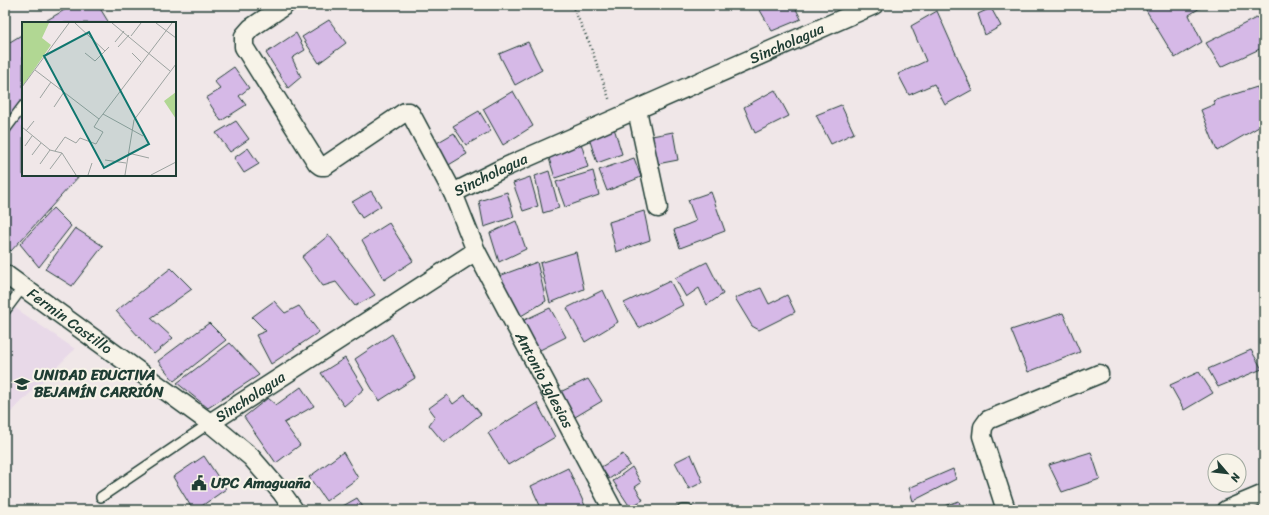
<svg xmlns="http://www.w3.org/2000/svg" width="1269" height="515" font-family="Sriracha,sans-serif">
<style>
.built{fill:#e8d9e8}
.building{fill:#d6b9e7;stroke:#1f3d34}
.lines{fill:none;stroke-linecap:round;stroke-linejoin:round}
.lane-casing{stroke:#1f3d34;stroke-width:12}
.street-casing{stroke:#1f3d34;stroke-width:21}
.path{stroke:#1f3d34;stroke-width:2.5;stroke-dasharray:1 3;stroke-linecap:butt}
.lane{stroke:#f7f3e8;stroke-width:9}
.street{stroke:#f7f3e8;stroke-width:18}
.labels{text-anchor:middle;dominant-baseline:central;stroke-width:4;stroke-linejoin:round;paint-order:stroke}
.street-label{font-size:15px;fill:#1f3d34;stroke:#f7f3e8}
.poi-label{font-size:15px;font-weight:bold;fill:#1f3d34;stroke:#f7f3e8;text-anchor:start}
.inset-road{fill:none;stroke:#9ca3a0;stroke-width:1}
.view{fill:#0f766e;fill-opacity:0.15;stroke:#0f766e;stroke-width:2}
.inset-edge{fill:none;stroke:#1f3d34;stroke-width:2}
</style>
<rect width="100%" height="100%" fill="#f0e7e8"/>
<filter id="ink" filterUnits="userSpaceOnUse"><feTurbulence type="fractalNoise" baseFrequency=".025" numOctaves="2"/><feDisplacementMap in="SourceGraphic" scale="8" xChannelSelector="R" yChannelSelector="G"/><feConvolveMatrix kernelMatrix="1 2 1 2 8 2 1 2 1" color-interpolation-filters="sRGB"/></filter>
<g filter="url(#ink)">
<path class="built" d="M5 301 75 349 5 418Z"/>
<path class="building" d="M73 5H98L109 23H42Z
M757 5H794L801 19 772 31Z
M1143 5H1202L1203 6 1189 15 1202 42 1175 58Z
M991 8 1001 26 985 35 978 14Z
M937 11 972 90 945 105 934 84 909 95 898 74 926 61 911 26Z
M1262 15 1264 19V47L1221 67 1206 43Z
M329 20 346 43 319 63 302 37Z
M296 33 305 50 292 58 301 77 288 88 266 53Z
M23 34V175H80L11 251 5 245V45Z
M528 42 542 70 515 85 499 54Z
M234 67 249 88 239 96 246 105 221 121 206 98 221 89 214 81Z
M1257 87 1264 104V124L1217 151 1201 110 1215 104 1213 101Z
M775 90 789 116 755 133 744 107Z
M513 91 533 126 503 145 483 109Z
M841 105 854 133 831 144 816 115Z
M479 111 491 131 466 145 453 126Z
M236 121 249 139 230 152 216 133Z
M614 128 622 154 597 163 589 138Z
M673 132 678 160 657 164 652 136Z
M454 133 467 154 447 166 435 144Z
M581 143 588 167 555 178 548 155Z
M248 148 259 164 244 173 234 158Z
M634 158 641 177 607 191 599 170Z
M549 171 559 208 543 213 535 176Z
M593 171 599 195 565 207 556 182Z
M530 177 538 206 523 211 513 183Z
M371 191 381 206 362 218 352 202Z
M507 192 514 217 484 227 479 201Z
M711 192 725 231 680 248 674 230 696 221 688 200Z
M53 208 71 226 39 267 20 244Z
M644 211 650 240 616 252 609 222Z
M516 221 526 249 499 262 490 233Z
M389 223 413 261 384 280 362 240Z
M75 228 103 246 72 286 45 269Z
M329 235 375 295 355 306 336 282 323 286 302 257Z
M576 252 584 289 550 303 540 263Z
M537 262 546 301 516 319 499 276Z
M707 262 723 294 707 305 699 288 686 297 675 278Z
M171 268 192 289 151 318 173 338 154 354 116 311Z
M670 281 683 305 639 328 624 303Z
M761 288 769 304 787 295 795 312 759 330 752 326 735 298Z
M603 290 618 322 585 342 567 308Z
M274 301 285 313 299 306 319 332 271 364 256 335 266 331 252 317Z
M550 308 566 337 536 352 518 323Z
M1063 313 1080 352 1028 372 1011 330Z
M209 323 226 340 174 381 158 361Z
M392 334 415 378 379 401 355 359Z
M230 343 259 375 208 408 177 383Z
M1251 350 1262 369 1218 387 1208 369Z
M345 358 364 389 344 406 321 373Z
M1199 372 1213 393 1184 410 1170 385Z
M588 379 602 401 575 417 560 392Z
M301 387 314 406 284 423 300 445 276 463 244 417 268 398 276 405Z
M447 395 453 404 465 395 481 414 444 443 429 425 435 416 429 408Z
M537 403 555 437 508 465 488 433Z
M343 452 358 478 326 501 309 477Z
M1091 452 1100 479 1062 492 1049 465Z
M623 454 630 465 609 479 601 467Z
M691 454 703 482 689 489 675 462Z
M204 456 226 489 196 510H193L173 477Z
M632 467 641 483 635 487 643 500 630 507 613 481Z
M568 468 587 510H542L531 486Z
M953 469 956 479 913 501 909 488Z
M357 498 365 510H336Z
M959 501 962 510H934Z"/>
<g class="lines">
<g class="lane-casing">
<path id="lane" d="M5 130 23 106
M5 311 23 287
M101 497 210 423
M682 510H688"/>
</g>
<g class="street-casing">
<g id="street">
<path d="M285 5 251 28 244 36V47L317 163 321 166H325L405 112H409L411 114 453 193"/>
<path d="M637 110 658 208"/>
<path id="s1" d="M476 251 613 510"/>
<path id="s2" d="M5 274 210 423 251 457 282 493 294 510"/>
<path id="s3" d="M210 423 476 251 453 193 501 169 874 5"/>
<path d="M1006 510 982 436 983 427 988 420 1099 374"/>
<path d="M1226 510 1264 494"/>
</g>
</g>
<path class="path" d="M572 5 589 42 610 101"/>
<use href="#lane" class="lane"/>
<use href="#street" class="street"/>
</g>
</g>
<defs>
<g id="school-bare" transform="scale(1.2)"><path d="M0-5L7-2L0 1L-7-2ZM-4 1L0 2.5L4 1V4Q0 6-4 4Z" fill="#1f3d34" stroke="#f7f3e8" stroke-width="2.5" paint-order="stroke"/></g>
<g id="civic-bare" transform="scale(1.2)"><path d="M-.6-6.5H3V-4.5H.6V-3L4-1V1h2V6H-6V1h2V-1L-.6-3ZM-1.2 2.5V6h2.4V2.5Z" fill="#1f3d34" stroke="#f7f3e8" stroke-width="2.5" paint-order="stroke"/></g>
</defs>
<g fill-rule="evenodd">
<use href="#school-bare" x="22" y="384"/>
<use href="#civic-bare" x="199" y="483"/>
</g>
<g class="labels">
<g class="street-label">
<text stroke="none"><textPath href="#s3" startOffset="745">Sincholagua</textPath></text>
<text stroke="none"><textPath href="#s3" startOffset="421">Sincholagua</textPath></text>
<text stroke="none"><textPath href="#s2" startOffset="80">Fermin Castillo</textPath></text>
<text stroke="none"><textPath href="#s1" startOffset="146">Antonio Iglesias</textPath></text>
<text stroke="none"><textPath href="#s3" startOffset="48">Sincholagua</textPath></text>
</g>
<g class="poi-label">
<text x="34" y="375">UNIDAD EDUCTIVA<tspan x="34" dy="17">BEJAMÍN CARRIÓN</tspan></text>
<text x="211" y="483">UPC Amaguaña</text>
</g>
</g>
<g transform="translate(22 22)">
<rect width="154" height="154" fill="#f0e7e8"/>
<path d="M0 1H27L20 16 29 23 0 65ZM154 70V97L142 79Z" fill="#b1d793"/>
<path class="inset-road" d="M53 1 83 29M90 1 148 49M134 1 154 16M109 14 119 1M93 20 102 9M96 25 107 13M63 31 73 39 87 25M110 31 119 40M13 48 77 97 81 92 121 114M0 65 47 1M18 76 29 60M32 85 42 70M81 92 150 1M0 105 28 128 40 131 54 153M4 109 12 99M3 124 10 114M33 129 43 115 54 121 58 116 74 122 81 110 72 105 77 97M106 131 127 136M10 133 19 121M83 138 104 141M18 142 28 128M28 147 40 131M66 153 70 141M103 153 112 98 154 42M129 153 154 140"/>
<path class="view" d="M67 10 127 122 82 146 22 34Z"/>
<rect width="154" height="154" class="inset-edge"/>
</g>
<rect width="1269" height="515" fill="none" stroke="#f7f3e8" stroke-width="20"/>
<rect x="10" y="10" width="1249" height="495" fill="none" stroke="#1f3d34" stroke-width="1.5" filter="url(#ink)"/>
<g transform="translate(1227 473) rotate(118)"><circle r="19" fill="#f7f3e8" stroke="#a1aaa0"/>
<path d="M0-3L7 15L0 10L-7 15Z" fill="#1f3d34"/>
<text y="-6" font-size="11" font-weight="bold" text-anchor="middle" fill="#1f3d34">N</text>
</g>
</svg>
